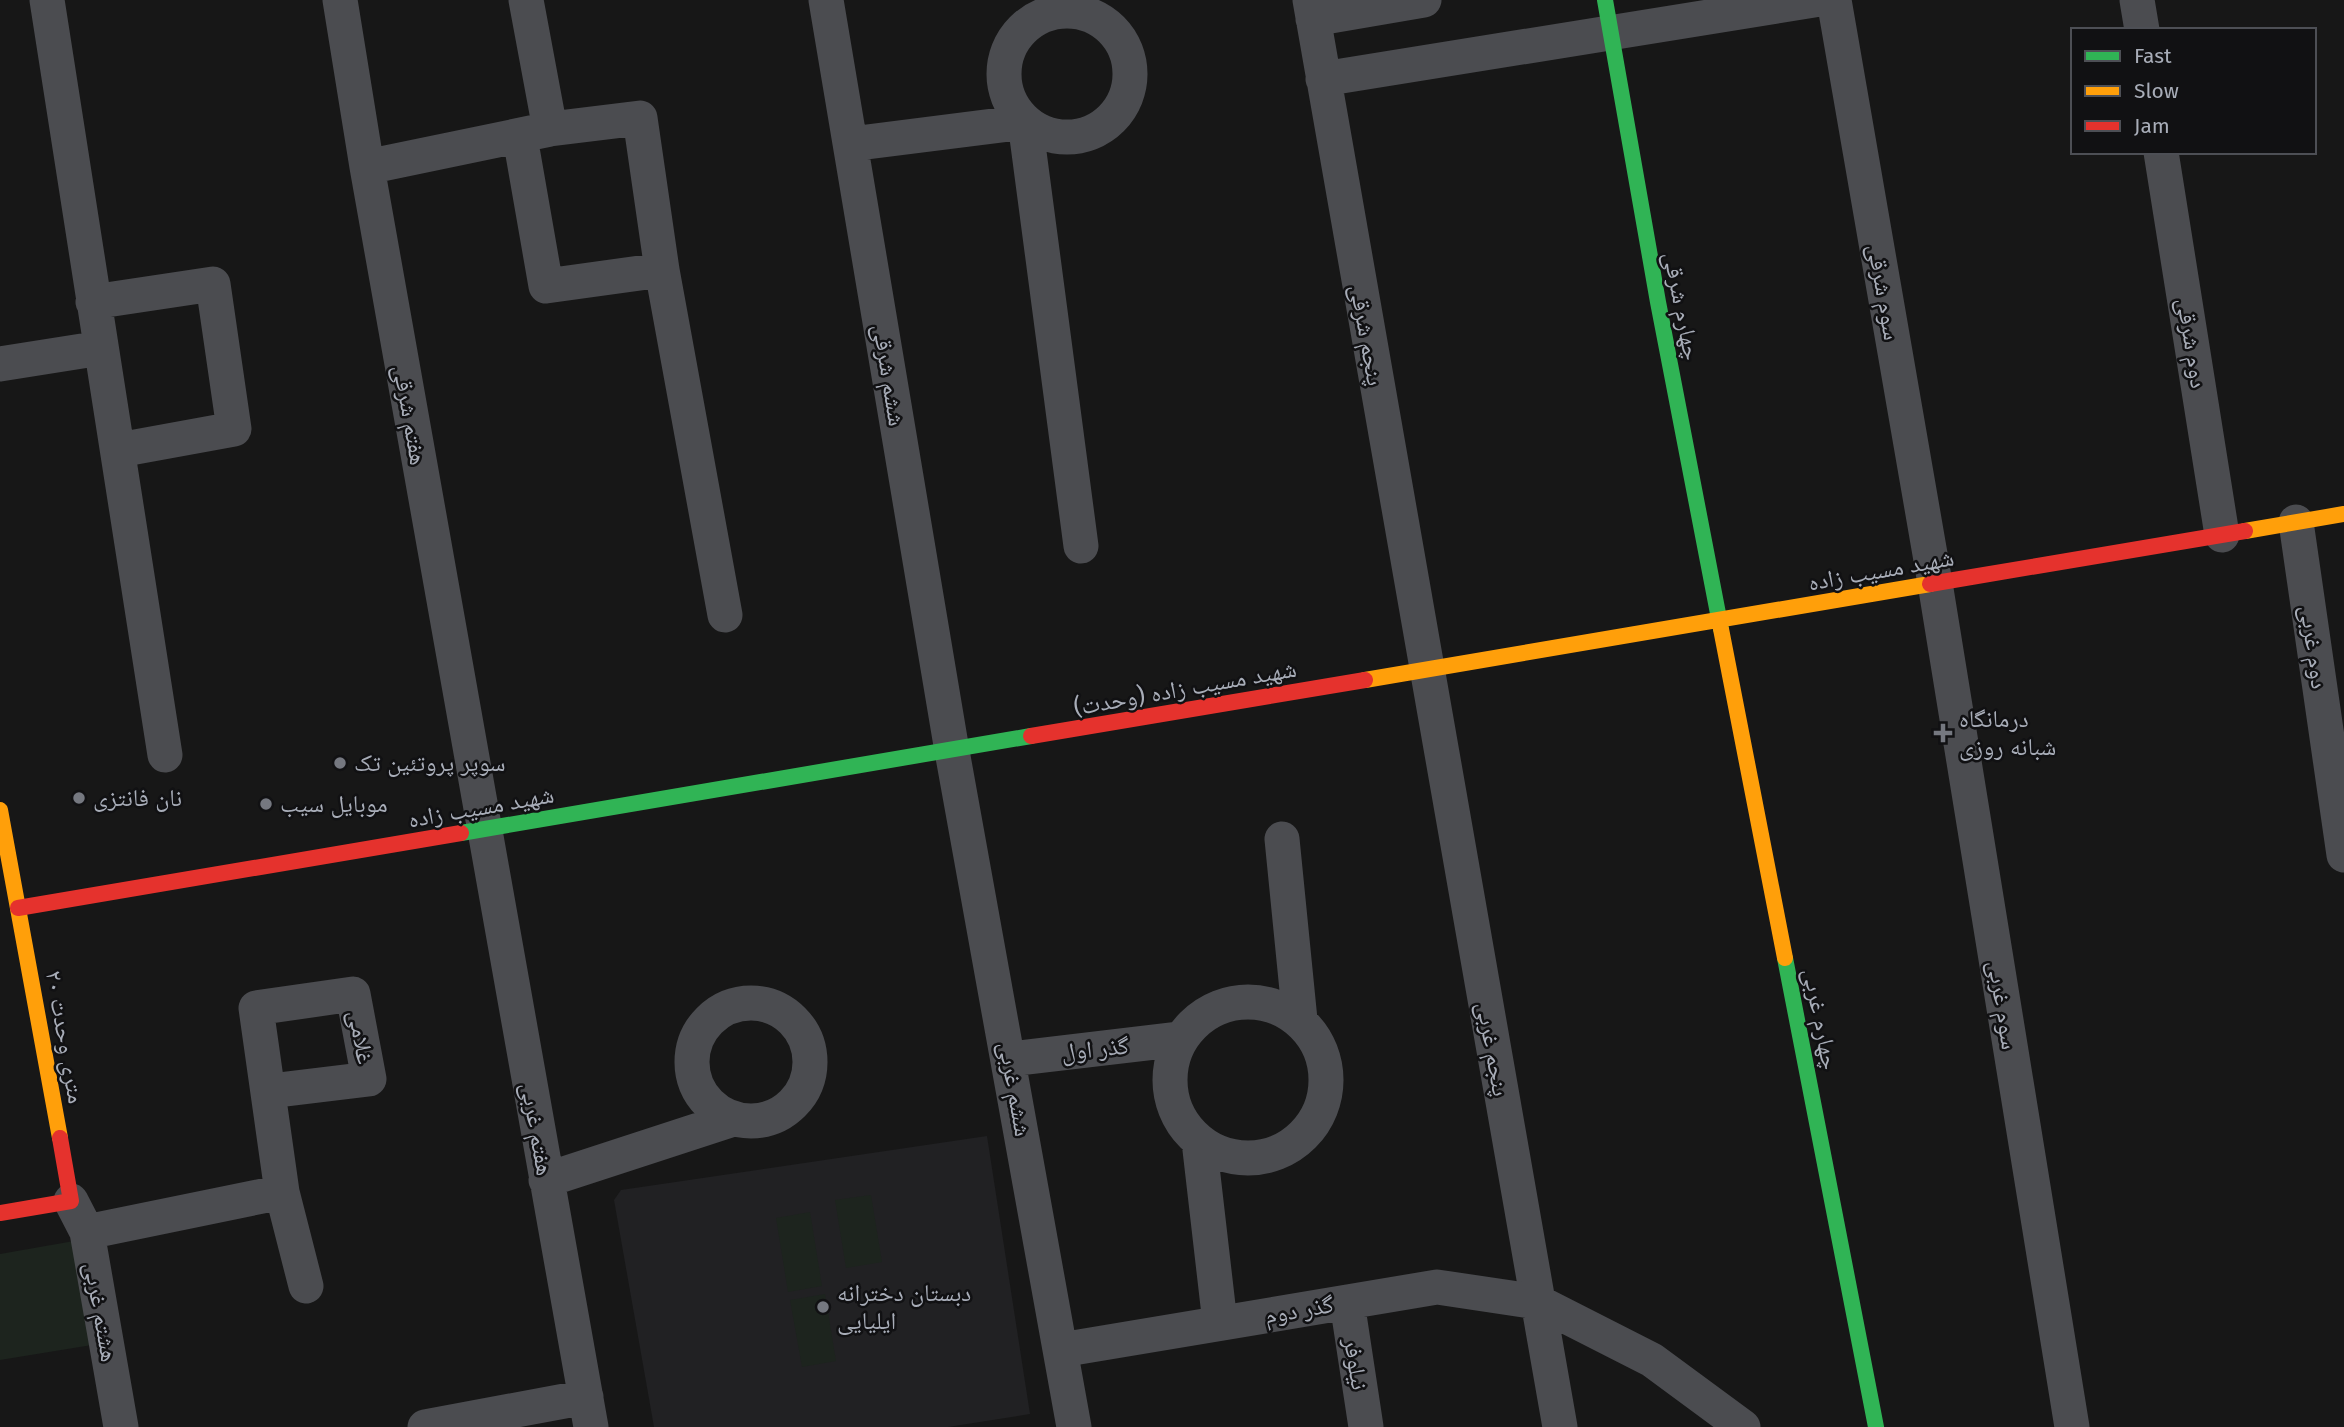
<svg xmlns="http://www.w3.org/2000/svg" width="2344" height="1427" font-family="'Fira Sans','Noto Naskh Arabic',sans-serif">
<style>
.built{fill:#212123}
.green{fill:#1d241e}
.lines{fill:none;stroke-linecap:round;stroke-linejoin:round}
.street{stroke:#4b4c50;stroke-width:35}
.fast{stroke:#30b455;stroke-width:16}
.slow{stroke:#ff9f0a;stroke-width:16}
.jam{stroke:#e5322d;stroke-width:16}
.poi-dot{fill:#757880;stroke:#111113;stroke-width:2.5}
.labels{text-anchor:middle;dominant-baseline:central;stroke-width:5;stroke-linejoin:round;paint-order:stroke}
.street-label{font-size:24px;fill:#a8adb8;stroke:#111113}
.poi-label{font-size:24px;fill:#a8adb8;stroke:#111113;text-anchor:start}
</style>
<rect width="100%" height="100%" fill="#171717"/>
<path class="built" d="M987 1136 1030 1414 948 1427H654L614 1200 621 1190Z"/>
<path class="green" d="M871 1195 882 1262 846 1268 835 1200Z
M810 1212 822 1286 788 1292 776 1218Z
M74 1241 92 1345 0 1360V1254Z
M825 1294 836 1361 802 1367 790 1300Z"/>
<g class="lines">
<path class="street" d="M47 0 165 755
M340 0 367 167 591 1427
M526 0 550 129
M826 0 952 751 1074 1427
M1310 0 1560 1427
M1834 0 1935 583 2072 1427
M2137 0 2142 30
M1004 74a63 63 0 1 1 126 0a63 63 0 1 1-126 0Z
M1313 19 1424 0
M1323 79 1814 0
M520 137 546 286 662 270
M851 144 1025 122 1081 546
M2161 152 2222 535
M367 167 550 129 640 118 662 270 725 615
M93 302 213 284 234 429 119 450
M0 364 101 348
M2296 522 2344 855
M1282 839 1300 1020
M1170 1080a78 78 0 1 1 156 0a78 78 0 1 1-156 0Z
M692 1062a59 59 0 1 1 118 0a59 59 0 1 1-118 0Z
M1010 1059 1180 1039
M270 1091 369 1079 353 994 256 1008 282 1192 306 1286
M1199 1141 1220 1323
M546 1180 733 1119
M71 1201 87 1232 121 1427
M87 1232 282 1192
M1347 1302 1366 1427
M1061 1350 1437 1287 1538 1302 1652 1360 1743 1427
M425 1427 586 1397"/>
<path class="fast" d="M1605 0 1658 302 1721 629
M461 833 1031 736
M1785 958 1876 1427"/>
<path class="slow" d="M2245 531 2344 514
M1721 629 1785 958
M1365 680 1930 584
M0 810 60 1138"/>
<path class="jam" d="M1930 584 2245 531
M1031 736 1365 680
M18 908 461 833
M0 1213 71 1201 60 1138"/>
</g>
<g class="poi-dot">
<path d="M1939.5 722.5h7v7h7v7h-7v7h-7v-7h-7v-7h7z"/>
<circle cx="340" cy="763" r="7"/>
<circle cx="79" cy="798" r="7"/>
<circle cx="266" cy="804" r="7"/>
<circle cx="823" cy="1307" r="7"/>
</g>
<g class="labels">
<g class="street-label">
<text transform="translate(1884 292) rotate(80)">سوم شرقی</text>
<text transform="translate(1682 306) rotate(79)">چهارم شرقی</text>
<text transform="translate(1367 335) rotate(80)">پنجم شرقی</text>
<text transform="translate(2192 343) rotate(81)">دوم شرقی</text>
<text transform="translate(889 375) rotate(81)">ششم شرقی</text>
<text transform="translate(410 415) rotate(80)">هفتم شرقی</text>
<text transform="translate(1881 570) rotate(-10)">شهید مسیب زاده</text>
<text transform="translate(2314 647) rotate(82)">دوم غربی</text>
<text transform="translate(1185 688) rotate(-10)">شهید مسیب زاده (وحدت)</text>
<text transform="translate(481 807) rotate(-10)">شهید مسیب زاده</text>
<text transform="translate(2003 1005) rotate(81)">سوم غربی</text>
<text transform="translate(1821 1019) rotate(79)">چهارم غربی</text>
<text transform="translate(65 1037) rotate(80)">۲۰ متری وحدت</text>
<text transform="translate(361 1037) rotate(80)">غلامی</text>
<text transform="translate(1095 1049) rotate(-6)">گذر اول</text>
<text transform="translate(1493 1049) rotate(80)">پنجم غربی</text>
<text transform="translate(1015 1089) rotate(80)">ششم غربی</text>
<text transform="translate(537 1129) rotate(80)">هفتم غربی</text>
<text transform="translate(1299 1310) rotate(-10)">گذر دوم</text>
<text transform="translate(101 1312) rotate(80)">هشتم غربی</text>
<text transform="translate(1356 1364) rotate(81)">نیلوفر</text>
</g>
<g class="poi-label">
<text x="1959" y="719">درمانگاه<tspan x="1959" dy="28">شبانه روزی</tspan></text>
<text x="354" y="763">سوپر پروتئین تک</text>
<text x="93" y="798">نان فانتزی</text>
<text x="280" y="804">موبایل سیب</text>
<text x="837" y="1293">دبستان دخترانه<tspan x="837" dy="28">ایلیایی</tspan></text>
</g>
</g>
<rect x="2071" y="28" width="245" height="126" fill="#111113" stroke="#4d4f55" stroke-width="2"/>
<rect x="2085" y="51" width="35" height="10" fill="#30b455" stroke="#4d4f55" stroke-width="2"/>
<text x="2134" y="63" font-size="21" fill="#a8adb8">Fast</text>
<rect x="2085" y="86" width="35" height="10" fill="#ff9f0a" stroke="#4d4f55" stroke-width="2"/>
<text x="2134" y="98" font-size="21" fill="#a8adb8">Slow</text>
<rect x="2085" y="121" width="35" height="10" fill="#e5322d" stroke="#4d4f55" stroke-width="2"/>
<text x="2134" y="133" font-size="21" fill="#a8adb8">Jam</text>
</svg>
